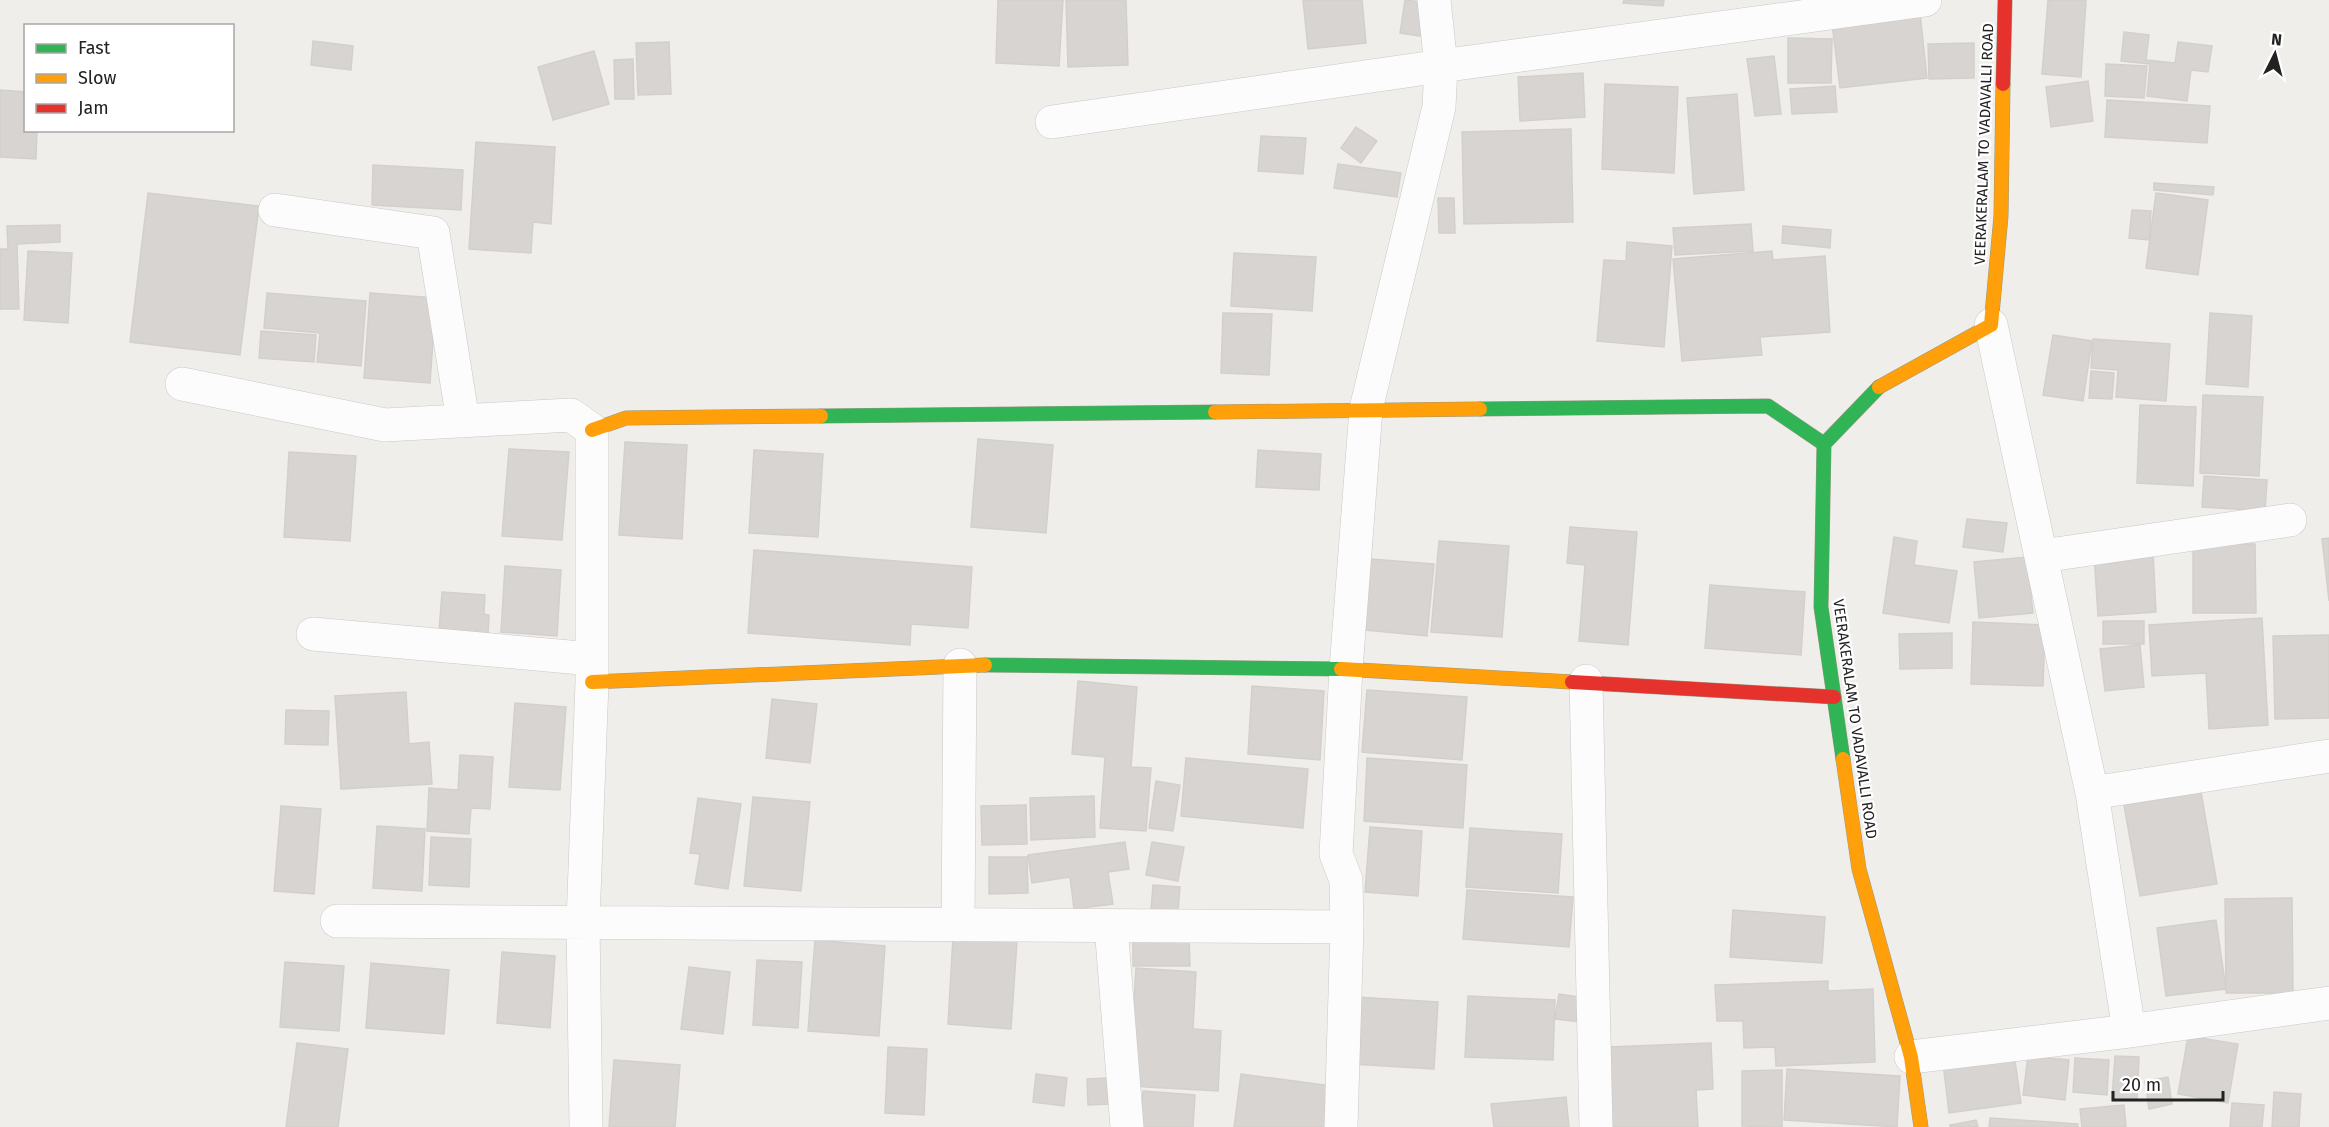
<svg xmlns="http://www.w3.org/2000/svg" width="2329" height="1127" font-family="'Fira Sans',sans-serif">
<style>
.building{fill:#d7d4d2;stroke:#d3d0cc;stroke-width:1.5}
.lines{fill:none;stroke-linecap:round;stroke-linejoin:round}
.street-casing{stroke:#c9c8c7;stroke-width:34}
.fast-casing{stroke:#999a82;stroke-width:15}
.slow-casing{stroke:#999a82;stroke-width:15}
.jam-casing{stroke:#999a82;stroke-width:15}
.street{stroke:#fdfcfc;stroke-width:33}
.fast{stroke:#30b455;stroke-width:14}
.slow{stroke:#ff9f0a;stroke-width:14}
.jam{stroke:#e5322d;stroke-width:14}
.labels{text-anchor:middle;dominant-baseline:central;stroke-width:4.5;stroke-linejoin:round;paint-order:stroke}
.street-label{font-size:15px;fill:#222;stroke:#fff}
</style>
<rect width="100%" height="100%" fill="#f0eeeb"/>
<path class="building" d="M998 0H1063L1059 66 996 63Z
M1066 0H1126L1128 65 1068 67Z
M1303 0H1362L1366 43 1308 49Z
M1405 0 1430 3 1426 37 1400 33Z
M1624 0H1664L1663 6 1623 3Z
M2048 0H2086L2081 77 2042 74Z
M1920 13 1927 78 1840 88 1832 24Z
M2124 32 2149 35 2146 60 2175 63 2178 42 2212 46 2208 72 2191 70 2187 101 2147 96 2150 64 2121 61Z
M1788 38 1832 39 1831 83H1788Z
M313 41 353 46 351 70 311 65Z
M669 42 671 94 638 95 636 43Z
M1974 43V78L1929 79 1928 44Z
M594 51 609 104 553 120 538 67Z
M1774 56 1781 114 1755 116 1747 59Z
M633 59 634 99H615L614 60Z
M2106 64 2147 66 2144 98 2105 96Z
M1583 73 1585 117 1520 121 1518 77Z
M2088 81 2093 121 2051 127 2046 87Z
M1605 84 1678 87 1674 173 1602 169Z
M1835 86 1837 112 1792 114 1790 89Z
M0 90 26 92V130H37L36 159 0 157Z
M1737 94 1744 190 1694 194 1687 98Z
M2107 100 2210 106 2207 143 2105 137Z
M1356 127 1377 141 1361 163 1341 148Z
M1571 129 1573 222 1464 224 1462 132Z
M1261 136 1306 138 1303 174 1258 171Z
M476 142 555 147 551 224 533 222 531 253 469 249Z
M1338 164 1401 173 1397 197 1334 188Z
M373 165 463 170 461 210 372 205Z
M2154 183 2214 187 2213 195 2154 190Z
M148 193 259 206 240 355 130 342Z
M2156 193 2208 200 2198 275 2146 268Z
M1438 198H1454L1455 233H1439Z
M2132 210 2151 211 2149 240 2129 238Z
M1751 224 1753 251 1675 255 1673 228Z
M60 225V242L17 244 19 309H0V249H8L7 226Z
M1783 226 1831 230 1830 248 1782 243Z
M1627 242 1672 246 1664 347 1597 341 1604 260 1626 261Z
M28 251 72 253 68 323 24 320Z
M1772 251 1773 260 1825 256 1830 332 1760 337 1762 355 1682 361 1673 259Z
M1234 253 1316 257 1312 311 1231 306Z
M267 293 366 301 361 366 317 362 320 333 264 328Z
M370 293 436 298 430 383 364 378Z
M1223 313 1272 314 1269 375 1221 373Z
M2210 313 2252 316 2248 387 2206 384Z
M261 331 316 335 314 362 259 358Z
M2053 335 2092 341 2083 401 2043 395Z
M2093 339 2170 344 2166 401 2116 397 2118 370 2091 368Z
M2091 371 2114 373 2112 399 2089 398Z
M2203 395 2263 397 2259 476 2200 473Z
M2140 405 2196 407 2193 486 2137 483Z
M978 439 1053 445 1046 533 971 527Z
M625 442 687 445 682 539 619 535Z
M509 449 569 452 562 540 502 536Z
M754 450 823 454 818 537 749 533Z
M1258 450 1321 454 1319 490 1256 487Z
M289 452 356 456 350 541 284 537Z
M2204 476 2267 480 2265 511 2202 507Z
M1967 519 2007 523 2003 552 1963 547Z
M1570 527 1637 532 1628 645 1579 641 1585 565 1567 563Z
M1894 537 1917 541 1914 565 1957 571 1949 623 1883 613Z
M2329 538V601L2322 539Z
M1439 541 1509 546 1502 637 1431 632Z
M2193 544H2255L2256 613H2193Z
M754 550 972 567 968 628 911 624 910 645 748 633Z
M2153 550 2156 612 2098 616 2094 554Z
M2027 557 2033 613 1979 618 1974 562Z
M1371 559 1434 564 1427 636 1365 630Z
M505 566 561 570 557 636 501 632Z
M1710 585 1805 592 1801 655 1705 648Z
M442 592 485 595 484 614 489 615 488 635 439 631Z
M2262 618 2268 725 2209 729 2206 673 2152 676 2149 625Z
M2103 621H2144V644H2103Z
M1973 622 2045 625 2043 686 1971 684Z
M1952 633V668L1900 669 1899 634Z
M2329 635V718L2275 719 2273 636Z
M2140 645 2144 687 2105 691 2100 649Z
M1078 681 1137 687 1131 767 1151 768 1146 831 1100 828 1105 757 1072 754Z
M1252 686 1324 691 1320 760 1248 754Z
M1367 690 1467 697 1462 760 1362 752Z
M406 692 409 744 429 742 432 784 341 789 335 696Z
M772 699 817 704 810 763 766 758Z
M515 703 566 707 560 790 509 787Z
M286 710 329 711 328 745 285 744Z
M460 755 493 757 490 809 471 808 469 834 427 831 429 788 458 790Z
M1186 758 1308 769 1303 828 1181 816Z
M1367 758 1467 765 1463 828 1364 821Z
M1156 781 1180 785 1173 831 1149 828Z
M2201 792 2217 884 2140 896 2124 805Z
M1094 796 1095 837 1031 840 1030 798Z
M753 797 810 802 801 891 744 886Z
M698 798 741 804 728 889 695 884 700 854 690 853Z
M1026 805 1027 844 982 845 981 806Z
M281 806 321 809 314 894 274 891Z
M377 826 425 829 422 891 373 888Z
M1370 827 1422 831 1418 896 1365 892Z
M1470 828 1562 834 1558 893 1466 887Z
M431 837 471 839 469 887 429 885Z
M1125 842 1129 869 1108 872 1113 904 1074 909 1070 877 1032 883 1028 855Z
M1152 842 1184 847 1178 881 1146 875Z
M989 857H1027L1028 893 989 894Z
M1153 885 1180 887 1178 912 1151 910Z
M1467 890 1573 897 1569 947 1463 939Z
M2292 898 2293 993H2226L2225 899Z
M1733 910 1825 917 1822 963 1730 957Z
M2216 920 2226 989 2166 996 2157 928Z
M1133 935H1189L1190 966H1133Z
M953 937 1017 941 1011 1029 948 1024Z
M815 940 885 946 879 1036 808 1031Z
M502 952 555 956 550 1028 497 1023Z
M757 960 802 962 798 1028 753 1025Z
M285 962 344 966 339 1031 280 1027Z
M371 963 449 970 444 1034 366 1028Z
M689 967 730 972 723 1034 681 1029Z
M1136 968 1196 972 1193 1029 1221 1031 1218 1091 1129 1086Z
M1828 981V991L1873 989 1875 1062 1776 1066 1775 1047 1744 1048 1743 1021H1717L1715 985Z
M1559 994 1585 998 1581 1022 1555 1019Z
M1468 996 1555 1000 1553 1060 1465 1057Z
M1356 997 1438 1002 1434 1069 1352 1064Z
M2188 1036 2238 1044 2228 1103 2178 1094Z
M297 1043 348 1049 338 1127H286Z
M1711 1043 1713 1089 1696 1090 1698 1127H1610L1607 1047Z
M888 1047 927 1049 924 1115 885 1113Z
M2014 1054 2021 1103 1949 1113 1943 1063Z
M2028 1056 2069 1060 2065 1100 2023 1095Z
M2115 1056 2139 1057 2137 1099 2112 1098Z
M2075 1058 2109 1060 2107 1095 2073 1092Z
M614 1060 680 1065 675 1127H609Z
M1787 1069 1900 1076 1897 1127 1784 1120Z
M1782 1070V1127L1742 1126V1071Z
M1036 1074 1067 1078 1064 1106 1033 1102Z
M1241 1074 1331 1086 1326 1127H1234Z
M2168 1077 2172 1104 2149 1109 2145 1081Z
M1107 1078 1108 1104 1088 1105 1087 1079Z
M1143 1091 1195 1095 1193 1127H1140Z
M2274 1092 2301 1094 2299 1127H2272Z
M1566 1097 1569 1127H1494L1491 1104Z
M2232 1103 2264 1105 2262 1127H2230Z
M2124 1105 2126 1127H2082L2080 1109Z
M1990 1118 2078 1124V1127H1989Z
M1976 1120 1978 1127H1950V1125Z"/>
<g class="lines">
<g class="street-casing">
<path id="street" d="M1052 122 1441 66 1925 0
M275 210 433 233 463 421
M1991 325 2092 793 2329 756
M182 384 385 425 571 415 592 430V682L583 922 586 1127
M2042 556 2290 520
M313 634 592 659
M1586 681 1596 1127
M2092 793 2129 1031
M337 921 1347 927
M958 925 960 665
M1111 926 1127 1127
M1911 1057 2129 1031 2329 1003
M1341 1127 1347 927 1346 880 1336 854 1346 669 1366 409 1439 107 1441 66 1434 0"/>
</g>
<g class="fast-casing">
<path id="fast" d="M1480 409 1768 406 1824 444
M821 416 1215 412
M985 665 1341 669
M1843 759 1821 607 1824 444 1879 387"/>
</g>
<g class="slow-casing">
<path id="slow" d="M1879 387 1991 325 2001 216 2003 84
M1215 412 1480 409
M592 430 626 418 821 416
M1341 669 1572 682
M592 682 985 665
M1843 759 1859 869 1911 1057 1921 1127"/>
</g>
<g class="jam-casing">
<path id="jam" d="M2003 84 2005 0
M1572 682 1834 697"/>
</g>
<use href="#street" class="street"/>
<use href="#fast" class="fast"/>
<use href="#slow" class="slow"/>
<use href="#jam" class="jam"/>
</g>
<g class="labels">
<g class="street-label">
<text transform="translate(1984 144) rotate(-88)">VEERAKERALAM TO VADAVALLI ROAD</text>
<text transform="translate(1855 719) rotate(82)">VEERAKERALAM TO VADAVALLI ROAD</text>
</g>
</g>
<rect x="24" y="24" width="210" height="108" fill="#ffffff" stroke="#a7a7a7" stroke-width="1.5"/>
<rect x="36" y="44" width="30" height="9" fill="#30b455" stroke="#a7a7a7" stroke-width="1.5"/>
<text x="78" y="54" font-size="18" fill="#222222">Fast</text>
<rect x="36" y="74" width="30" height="9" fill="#ff9f0a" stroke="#a7a7a7" stroke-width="1.5"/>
<text x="78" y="84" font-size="18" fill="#222222">Slow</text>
<rect x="36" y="104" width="30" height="9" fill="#e5322d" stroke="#a7a7a7" stroke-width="1.5"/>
<text x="78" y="114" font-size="18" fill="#222222">Jam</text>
<g transform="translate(2275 54) rotate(6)" stroke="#ffffff" stroke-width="4.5" paint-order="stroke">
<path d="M0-4.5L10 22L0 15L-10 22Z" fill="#222222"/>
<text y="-9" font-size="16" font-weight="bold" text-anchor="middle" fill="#222222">N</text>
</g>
<path d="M2113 1091v9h110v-9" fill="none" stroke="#222222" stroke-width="3"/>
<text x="2122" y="1091" font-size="18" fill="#222222" stroke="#ffffff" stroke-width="4.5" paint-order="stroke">20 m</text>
</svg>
